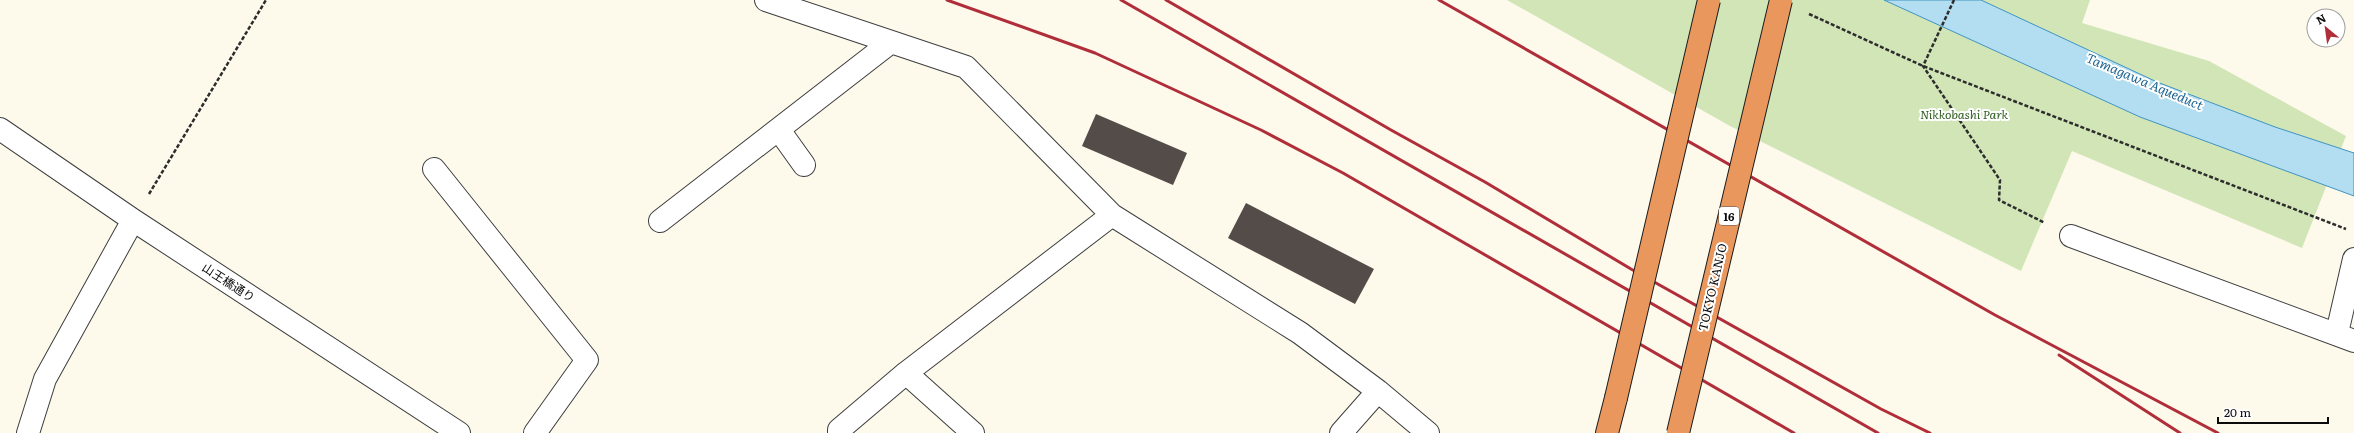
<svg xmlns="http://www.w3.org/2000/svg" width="2354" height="433" font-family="Literata,'Noto Sans JP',serif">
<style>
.green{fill:#d1e5b7}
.water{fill:#b3ddf1;stroke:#4094c2}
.building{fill:#534c48}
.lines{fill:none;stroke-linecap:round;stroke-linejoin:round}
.minor-casing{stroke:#3e3e3e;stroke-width:24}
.highway-casing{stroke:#1c1c1c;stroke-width:24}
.path{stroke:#2d2d2d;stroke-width:2.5;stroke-dasharray:4 2;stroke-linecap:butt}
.minor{stroke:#fff;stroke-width:22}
.highway{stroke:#e9975d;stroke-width:22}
.rail{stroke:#b02e3a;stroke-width:3}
.highway-bridge-casing{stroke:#1c1c1c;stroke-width:24;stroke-linecap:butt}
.highway-bridge{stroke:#e9975d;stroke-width:22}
.labels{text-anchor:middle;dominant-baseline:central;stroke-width:4;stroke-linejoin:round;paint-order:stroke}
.shield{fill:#fff;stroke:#545454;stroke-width:1}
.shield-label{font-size:11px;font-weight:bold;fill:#0b0b0b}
.park-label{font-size:12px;font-style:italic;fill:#305d21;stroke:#fff}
.street-label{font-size:12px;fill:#0b0b0b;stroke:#fff}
.water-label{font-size:13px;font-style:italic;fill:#1f6592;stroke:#fff}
</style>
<rect width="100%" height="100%" fill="#fdf9eb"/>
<path class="green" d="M1507 0H2090L2082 23 2209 61 2346 136 2302 248 2072 151 2021 271 1730 126Z"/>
<path class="water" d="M1884 0H1981L2157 82 2275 127 2354 153V196L2140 117Z"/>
<path class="building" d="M1096 114 1187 153 1173 185 1082 146Z
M1246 203 1374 269 1355 304 1228 238Z"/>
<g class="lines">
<g class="minor-casing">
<path id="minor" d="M766 0 966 67 1112 215 906 373 839 430V433
M0 129 133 220 459 433
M779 130 804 165
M434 169 587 360 535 433
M1112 215 1300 333 1378 391 1428 433
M660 221 891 42
M2071 236 2354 341
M2337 333 2354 259
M906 373 973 433
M28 433 45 379 133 220
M1341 433 1378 391"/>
</g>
<g class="highway-casing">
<path id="highway" d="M1607 433 1616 398"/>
</g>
<path class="path" d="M1954 0 1923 66 2000 180 1999 200 2045 223
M1809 14 1923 66 2346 229
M149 194 266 0"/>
<use href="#minor" class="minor"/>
<use href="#highway" class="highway"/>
<path class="rail" d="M947 0 1095 53 1261 130 1343 173 1794 433
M1121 0 1878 433
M1166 0 1391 130 1485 182 1631 269 1881 409 1930 433
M1439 0 1995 315 2218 433
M2059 355 2180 433"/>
<g class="highway-bridge-casing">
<path id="highway-bridge" d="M1616 398 1709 0
M1678 433 1781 0"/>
</g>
<use href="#highway-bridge" class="highway-bridge"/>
</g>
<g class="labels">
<rect class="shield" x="1719" y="207" width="20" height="18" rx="3"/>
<g class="shield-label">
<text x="1729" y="216">16</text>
</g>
<g class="park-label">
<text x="1964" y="114">Nikkobashi Park</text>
</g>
<g class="street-label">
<text transform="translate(229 282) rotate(33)">山王橋通り</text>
<text transform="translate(1712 287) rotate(-77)">TOKYO KANJO</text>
</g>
<g class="water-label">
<text transform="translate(2145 81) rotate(23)">Tamagawa Aqueduct</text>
</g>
</g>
<g transform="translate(2326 28) rotate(331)"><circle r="19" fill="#ffffff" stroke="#9d9d9d"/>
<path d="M0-3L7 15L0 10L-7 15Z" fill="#b02e3a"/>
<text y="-6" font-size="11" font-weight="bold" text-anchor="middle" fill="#0b0b0b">N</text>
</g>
<path d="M2218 417v6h110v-6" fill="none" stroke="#0b0b0b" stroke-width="2"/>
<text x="2224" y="417" font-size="12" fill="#0b0b0b" stroke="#ffffff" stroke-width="3" paint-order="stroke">20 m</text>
</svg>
